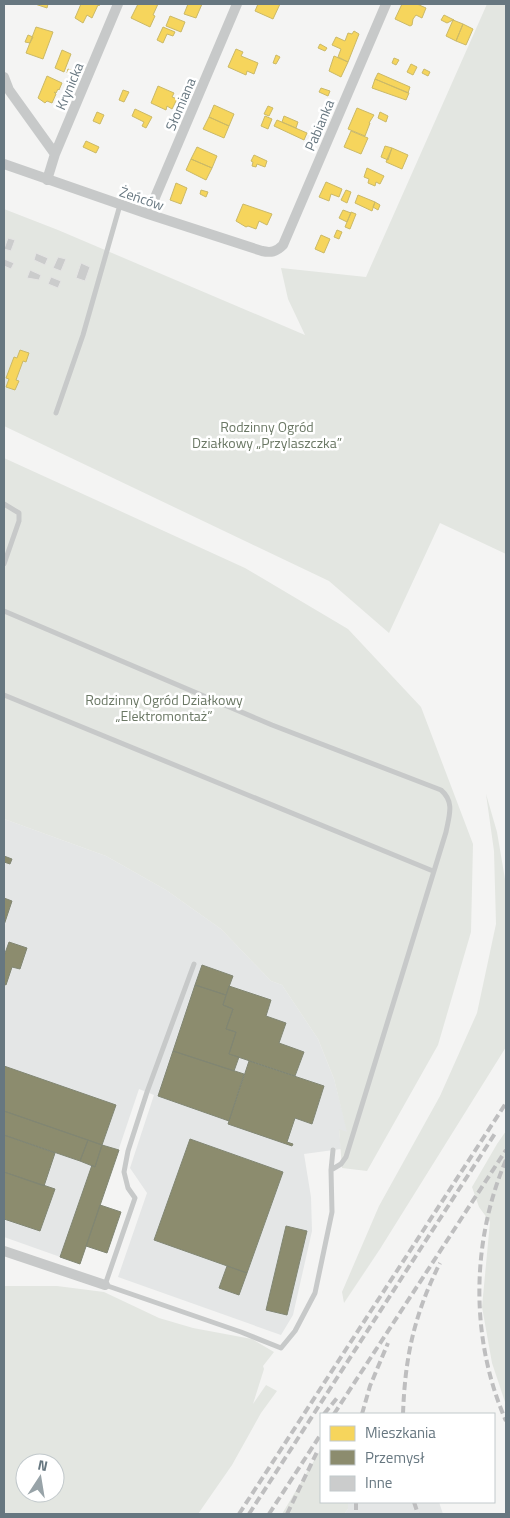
<svg xmlns="http://www.w3.org/2000/svg" width="510" height="1518" font-family="'Titillium Web',sans-serif">
<style>
.built{fill:#e4e6e6}
.green{fill:#e3e6e1;fill-rule:evenodd}
.homes{fill:#f6d55c;stroke:#cbb967}
.industry{fill:#8c8c6e;stroke:#818673}
.building{fill:#cbcccc;stroke:#e4e4e3}
.lines{fill:none;stroke-linecap:round;stroke-linejoin:round}
.lane{stroke:#c7c9c9;stroke-width:5}
.street{stroke:#c7c9c9;stroke-width:10}
.rail{stroke:#bebebf;stroke-width:4;stroke-dasharray:8 4;stroke-linecap:butt}
.labels{text-anchor:middle;dominant-baseline:central;stroke-width:5;stroke-linejoin:round;paint-order:stroke}
.street-label{font-size:14px;fill:#677780;stroke:#fff}
.park-label{font-size:14px;fill:#6b7865;stroke:#fff}
</style>
<rect width="100%" height="100%" fill="#f4f4f3"/>
<path class="built" d="M4 819 106 856 166 890 221 929 271 981 282 985 318 1039 334 1079 348 1133 339 1130 341 1149 304 1154 311 1197 312 1231 293 1315 281 1335 118 1277 147 1193 130 1168 154 1095 139 1089 100 1205 121 1212 107 1253 86 1246 80 1264 4 1237Z
M348 1502H439L443 1514H344L348 1509Z"/>
<path class="green" d="M487 4H506V554L440 523 389 633 329 581 4 426V209L58 230 305 335 288 299 281 268 366 277Z
M4 458 245 568 348 629 421 707 473 844 471 932 438 1045 367 1171 342 1168 339 1129 347 1132 334 1079 318 1039 282 985 271 981 221 929 166 890 106 856 4 819Z
M486 794 497 832 506 885V1047L380 1249 344 1303 342 1292 379 1206 440 1096 477 1013 496 924 494 851Z
M506 1131V1405L492 1363 482 1307 490 1222 479 1207 472 1187 497 1144Z
M4 1286H57L104 1292 159 1318 193 1328 252 1339 274 1352 263 1366 264 1369 253 1404 266 1385 277 1391 261 1413 232 1465 198 1514H4ZM25 1463H55V1493H25Z
M321 1449V1502H348V1509L344 1514H282Z"/>
<path class="homes" d="M35 4H48L47 8Z
M81 4H100L99 6 98 5 92 18 87 15 83 23 75 18Z
M138 4H158L153 15 155 16 150 27 131 18Z
M188 4H202L196 18 184 14Z
M258 4H280L273 19 255 11Z
M402 4H417L426 8 422 18 416 15 413 19 412 25 410 26 395 19Z
M444 15 454 20H453L447 23 441 20Z
M170 16 185 22 181 32 166 26Z
M453 20 463 24 456 41 446 36Z
M463 24 473 29 466 45 456 41Z
M36 27 53 32 43 59 26 53Z
M163 27 175 32 173 36 167 34 163 43 157 40Z
M354 31 359 34 348 62 338 57 341 49 332 45 336 37 345 41 348 33 352 34Z
M28 35 33 37 30 43 25 42Z
M320 44 327 48 325 51 318 48Z
M236 49 243 52 241 56 258 63 254 74 247 71 246 75 228 67Z
M62 50 71 54 64 72 55 68Z
M276 55 280 57 276 64 273 63Z
M334 56 348 62 341 77 329 71Z
M394 58 399 60 396 65 392 63Z
M411 64 417 67 413 75 407 72Z
M82 65 85 67 79 78 67 73 68 69 73 71 74 68 80 69Z
M424 69 430 72 428 76 422 73Z
M378 73 410 87 408 93 375 79Z
M47 76 62 83 59 90 58 89 56 93 54 92 56 94 52 103 47 101 45 103 38 98Z
M375 79 409 93 406 100 372 88Z
M158 86 174 93 172 97 177 99 172 109 167 106 166 110 151 103Z
M321 88 330 91 328 96 319 92Z
M123 90 129 92 124 102 119 100Z
M214 105 234 114 229 126 209 117Z
M268 106 273 108 269 116 264 114Z
M357 108 374 115 369 123H370L365 136 348 129Z
M135 109 152 117 146 128 142 126 144 122 132 116Z
M97 112 104 115 100 124 93 121Z
M380 112 388 116 386 122 378 118Z
M265 116 272 119 268 129 261 126Z
M284 116 298 122 296 128 282 122Z
M209 117 229 126 224 138 203 129Z
M277 120 307 133 304 140 274 126Z
M351 131 368 138 361 154 344 147Z
M86 141 99 147 96 153 83 147Z
M385 146 392 148 388 160 381 157Z
M197 147 217 156 212 168 191 159Z
M392 148 408 155 402 169 386 162Z
M254 155 267 161 265 167 257 164 256 167 252 166 253 162 251 161Z
M191 159 212 168 206 180 186 170Z
M367 168 384 176 380 184 376 182 375 186 368 183 369 179 364 177Z
M326 182 342 189 339 197 331 194 329 201 319 197Z
M176 183 187 188 181 204 170 200Z
M201 190 208 192 206 197 200 194Z
M346 190 351 192 347 203 341 200Z
M358 195 375 202 372 211 355 203Z
M375 202 380 205 378 210 373 207Z
M243 204 272 214 267 225 259 221 256 229 248 226 246 227 236 221Z
M343 210 351 213 347 222 339 218Z
M351 212 356 214 350 229 345 227Z
M337 230 342 232 339 239 334 237Z
M321 235 330 239 324 253 315 249Z
M20 350 29 353 26 362 23 361 16 380 19 381 15 390 6 387 9 379 6 378 14 357 17 358Z"/>
<path class="industry" d="M4 856 12 859 10 864 4 862Z
M4 898 12 901 4 925Z
M9 942 27 948 20 969 12 967 6 985 4 984V956Z
M202 965 233 976 226 995 195 985Z
M195 985 226 995 223 1005 233 1009 226 1029 236 1032 229 1054 239 1057 234 1071 173 1051Z
M229 986 271 1000 266 1016 286 1023 279 1043 304 1052 295 1076 229 1054 236 1032 226 1029 233 1009 223 1005Z
M173 1051 244 1074 229 1121 158 1096Z
M249 1061 324 1086 312 1124 295 1118 287 1142 293 1144 292 1146 228 1124Z
M4 1066 116 1105 102 1145 4 1111Z
M4 1111 88 1140 80 1161 4 1135Z
M4 1135 55 1153 44 1186 4 1172Z
M190 1139 283 1172 247 1273 154 1240Z
M88 1140 102 1145 95 1167 80 1161Z
M102 1145 119 1150 80 1264 60 1257 92 1165 95 1167Z
M4 1172 55 1189 40 1231 4 1219Z
M100 1205 121 1212 107 1253 86 1246Z
M286 1226 307 1231 287 1315 266 1310Z
M227 1266 247 1273 239 1295 219 1288Z"/>
<path class="building" d="M8 238 15 240 11 251 4 249Z
M36 253 48 258 45 265 34 260Z
M58 257 66 259 61 271 53 268Z
M4 259 14 263 11 269 4 266Z
M81 263 90 267 85 281 76 278Z
M30 270 41 275 39 280 27 278Z
M51 277 61 281 58 288 48 284Z"/>
<g class="lines">
<path class="lane" d="M56 413 83 335 120 205
M4 504 19 513V521L4 564
M4 611 272 725 441 790C455 802 449 816 446 832L346 1157 341 1164 331 1170 332 1212 315 1293 295 1331 281 1348 241 1332 105 1285 135 1198 128 1188 124 1172 128 1151 147 1092 194 964
M4 695 433 871
M331 1170 333 1150"/>
<path class="street" d="M4 77 9 90 55 154
M4 164 148 214 262 251C271 253 276 252 283 245L386 4
M47 180 55 154 118 4
M148 214 237 4
M4 1251 105 1285"/>
<path class="rail" d="M506 1160C471 1242 470 1339 506 1421
M324 1414 337 1398
M334 1414 506 1150
M362 1414 370 1386 388 1343
M403 1414C405 1357 414 1315 440 1263
M356 1502V1514
M414 1502 418 1514
M239 1514 506 1103
M249 1514 496 1132
M269 1514 321 1434
M287 1514 317 1452"/>
</g>
<g class="labels">
<g class="street-label">
<text transform="translate(69 86) rotate(-67)">Krynicka</text>
<text transform="translate(180 104) rotate(-67)">Słomiana</text>
<text transform="translate(319 125) rotate(-67)">Pabianka</text>
<text transform="translate(142 198) rotate(19)">Żeńców</text>
</g>
<g class="park-label">
<text x="267" y="426">Rodzinny Ogród<tspan x="267" dy="16">Działkowy „Przylaszczka”</tspan></text>
<text x="164" y="699">Rodzinny Ogród Działkowy<tspan x="164" dy="16">„Elektromontaż”</tspan></text>
</g>
</g>
<rect width="510" height="1518" fill="none" stroke="#677780" stroke-width="10"/>
<rect x="320" y="1413" width="175" height="90" fill="#ffffff" stroke="#c2c9cc"/>
<rect x="330" y="1426" width="25" height="15" fill="#f6d55c" stroke="#c2c9cc"/>
<text x="365" y="1438" font-size="15" fill="#677780">Mieszkania</text>
<rect x="330" y="1450" width="25" height="15" fill="#8c8c6e" stroke="#c2c9cc"/>
<text x="365" y="1463" font-size="15" fill="#677780">Przemysł</text>
<rect x="330" y="1476" width="25" height="15" fill="#cbcccc" stroke="#c2c9cc"/>
<text x="365" y="1488" font-size="15" fill="#677780">Inne</text>
<g transform="translate(40 1478) rotate(12)"><circle r="24" fill="#ffffff" stroke="#c2c9cc"/>
<path d="M0-4L9 19L0 12L-9 19Z" fill="#98a3a8"/>
<text y="-8" font-size="14" font-weight="bold" text-anchor="middle" fill="#677780">N</text>
</g>
</svg>
